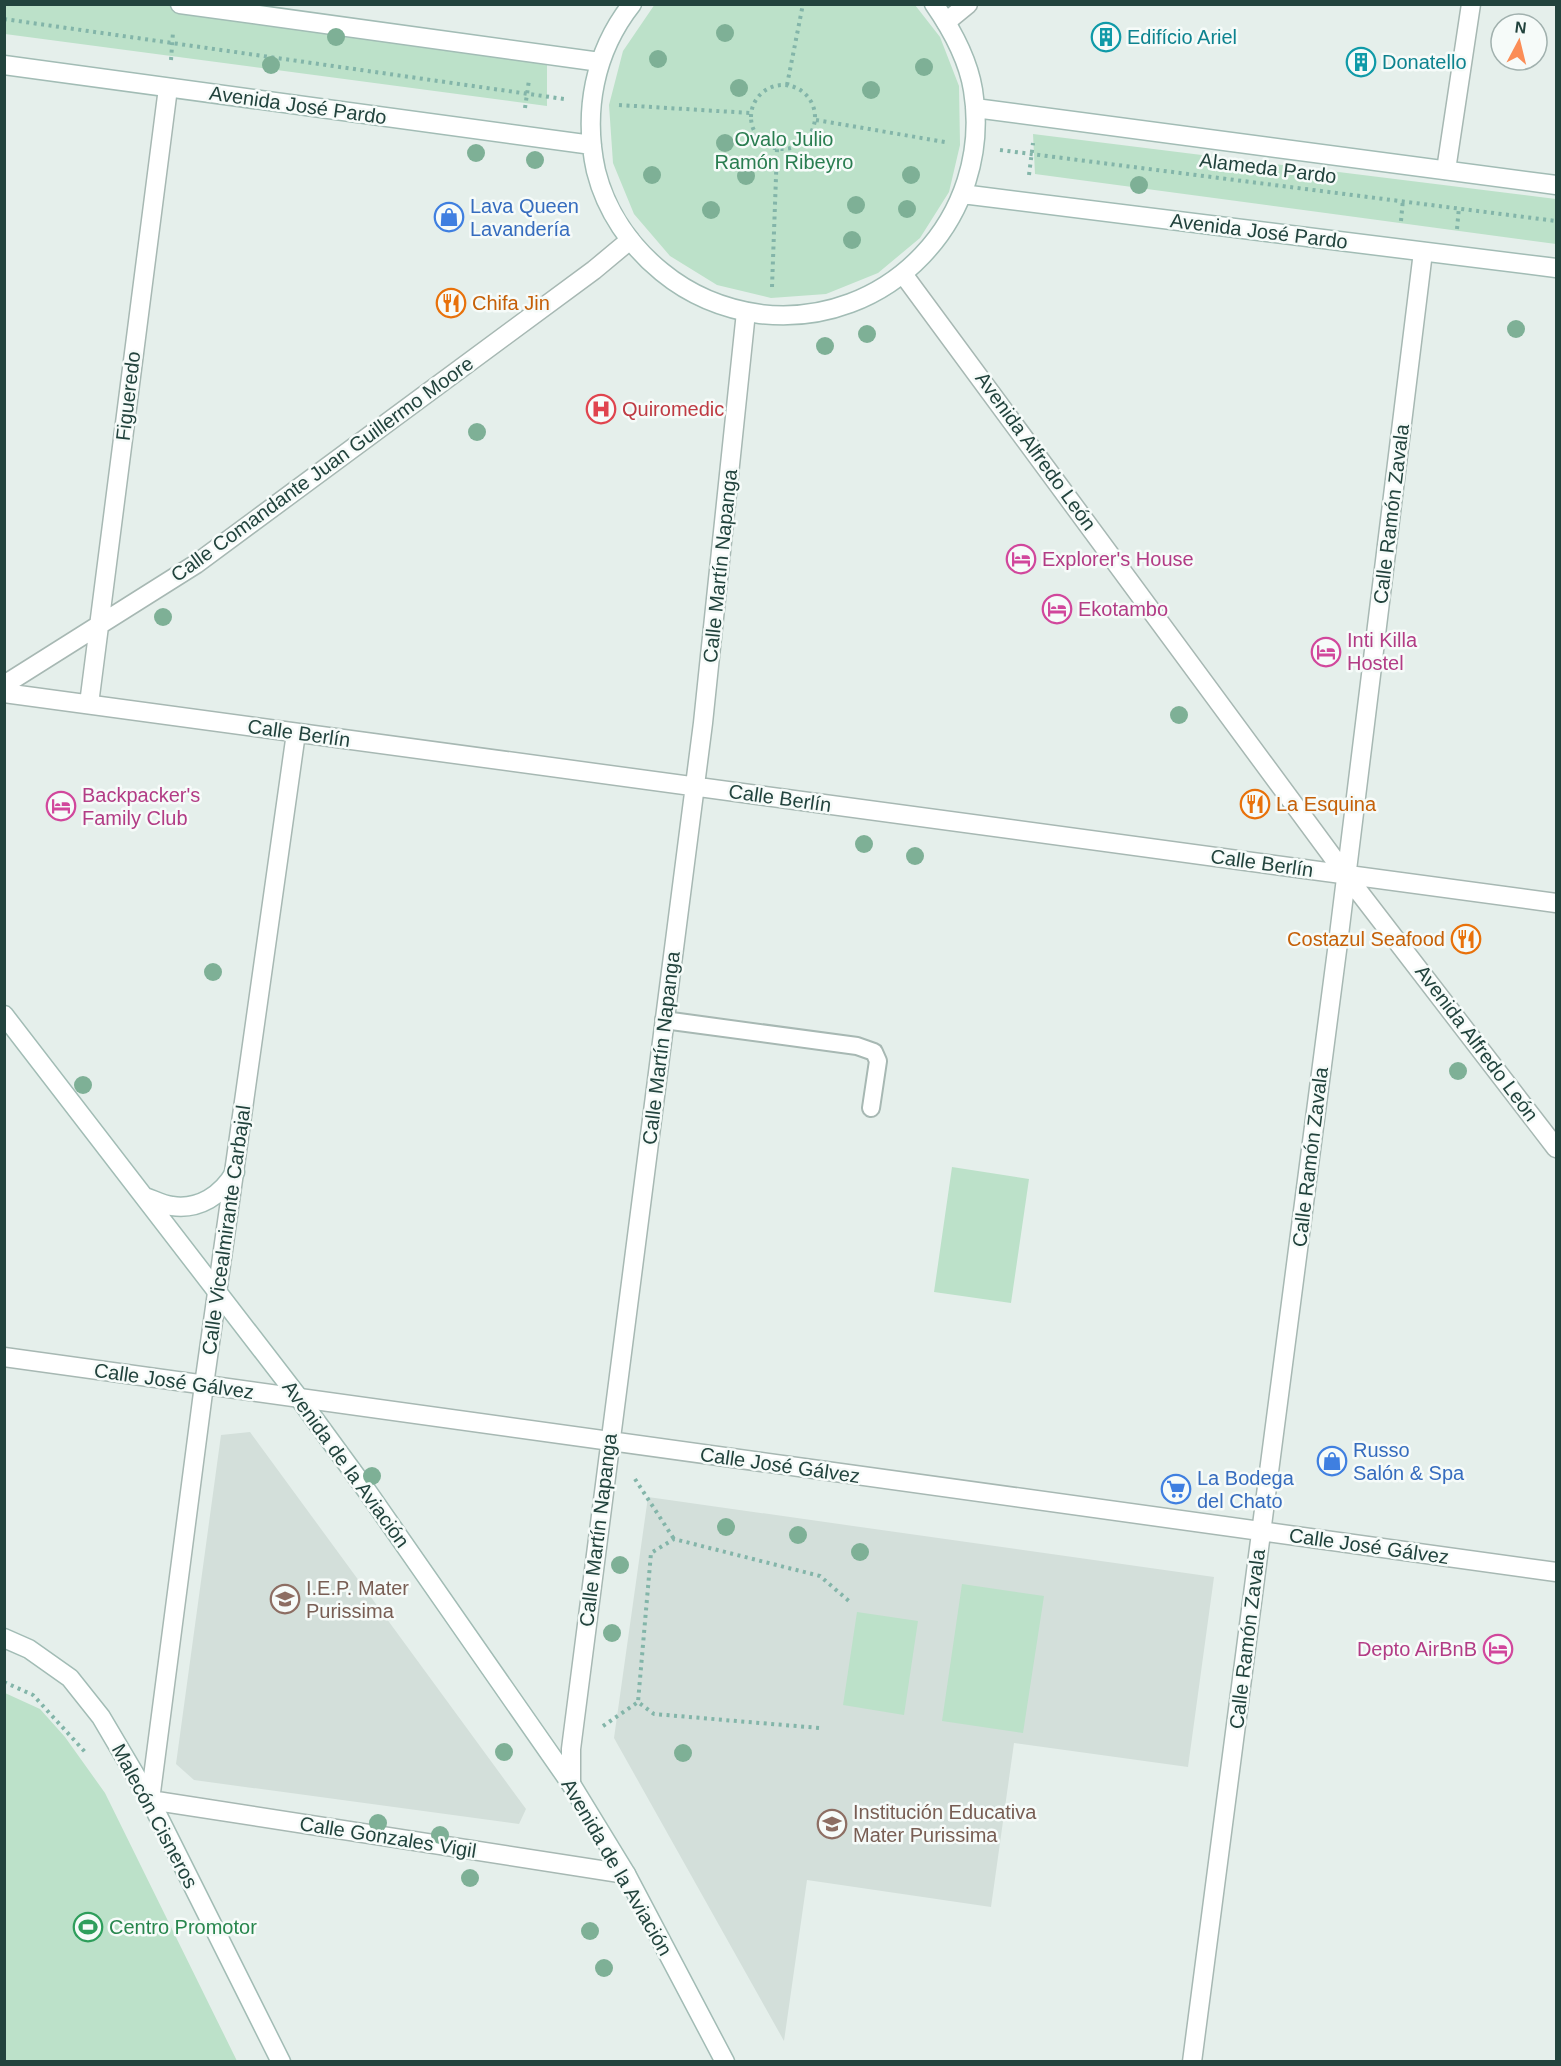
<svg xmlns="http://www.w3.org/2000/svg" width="1561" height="2066" font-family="Helvetica,sans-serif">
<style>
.built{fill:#d3dfda}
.green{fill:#bce1c9}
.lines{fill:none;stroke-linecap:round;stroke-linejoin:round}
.lane-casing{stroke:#a7b8b3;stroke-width:20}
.street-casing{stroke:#a7b8b3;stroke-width:21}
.secondary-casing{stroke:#a2bcb5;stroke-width:21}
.path{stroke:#83b5a9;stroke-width:4;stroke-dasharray:3 4.5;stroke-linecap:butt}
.lane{stroke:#fff;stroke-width:16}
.street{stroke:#fff;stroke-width:18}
.secondary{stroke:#fff;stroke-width:18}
.tree{fill:#7eb096}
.labels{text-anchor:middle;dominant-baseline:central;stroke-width:5;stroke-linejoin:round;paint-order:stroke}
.culture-label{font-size:20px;fill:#0d838f;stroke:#f6fbf9;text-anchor:start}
.street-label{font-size:20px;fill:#22433d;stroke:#f6fbf9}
.park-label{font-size:20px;fill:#297d50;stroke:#f6fbf9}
.shop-label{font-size:20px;fill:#366cbe;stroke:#f6fbf9;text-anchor:start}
.food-label{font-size:20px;fill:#c56008;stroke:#f6fbf9;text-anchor:start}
.health-label{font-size:20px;fill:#be3a42;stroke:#f6fbf9;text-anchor:start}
.hotel-label{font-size:20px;fill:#b23c85;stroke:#f6fbf9;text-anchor:start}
.education-label{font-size:20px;fill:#785e54;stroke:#f6fbf9;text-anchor:start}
.leisure-label{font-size:20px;fill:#27864d;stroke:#f6fbf9;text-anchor:start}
</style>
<rect width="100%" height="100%" fill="#e5efeb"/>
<path class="built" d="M250 1432 526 1809 519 1824 194 1780 176 1764 221 1435Z
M648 1497 1214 1577 1188 1767 1014 1743 991 1907 807 1880 784 2041 614 1738Z"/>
<path class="green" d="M189 4 547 51V106L5 34V5Z
M655 4 915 5 940 37 959 86 960 145 949 192 920 238 878 273 826 294 771 298 717 285 670 256 634 214 613 163 609 105 623 51Z
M1033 134 1556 199V244L1035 174Z
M952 1167 1029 1179 1011 1303 934 1292Z
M962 1584 1044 1596 1023 1733 942 1721Z
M857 1612 918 1621 904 1715 843 1705Z
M5 1693 40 1709 65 1737 105 1793 237 2061H5Z"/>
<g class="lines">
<g class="lane-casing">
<path id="lane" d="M664 1020 857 1046 874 1052 878 1061 871 1108"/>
</g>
<g class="street-casing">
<path id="street" d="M946 22 968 4
M1446 170 1471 4
M903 274 1346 875 1556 1148
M4 685 196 564 594 270 630 240
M4 693 1556 903
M89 704 168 88
M296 733 204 1385 150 1800 626 1874
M4 1357 1556 1572
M571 1784V1749L703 723 746 312
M1192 2062 1339 935 1423 252"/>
</g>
<g class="secondary-casing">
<path id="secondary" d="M180 4 600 62
M632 4C594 52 583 112 596 171 606 211 630 246 662 272 690 295 724 309 760 314 888 329 994 217 973 90 968 59 952 30 934 4
M4 65 592 145
M975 108 1556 185
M962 194 1556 268
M4 1015 299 1398 367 1491 571 1784 626 1874 725 2062
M145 1197C154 1200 163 1205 172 1206 199 1210 222 1195 235 1172
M4 1638 29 1649 70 1678 101 1717 150 1800 281 2062"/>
</g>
<path class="path" d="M4 19 564 99
M171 60 173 32
M751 117a32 32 0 1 1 64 0a32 32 0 1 1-64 0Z
M787 85 803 4
M619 105 750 113
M525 108 529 80
M816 120 945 142
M1000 150 1556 221
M1029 175 1033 143
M1401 221 1403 199
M1457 229 1459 207
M772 287 777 149
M635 1479 674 1539
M4 1682 33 1695 86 1753
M603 1726 638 1702
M819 1728 654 1714 638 1702 651 1553 674 1539 820 1576 850 1602"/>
<use href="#lane" class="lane"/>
<use href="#street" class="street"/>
<use href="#secondary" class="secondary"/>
</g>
<g class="tree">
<circle cx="725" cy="33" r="9"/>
<circle cx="336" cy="37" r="9"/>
<circle cx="658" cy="59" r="9"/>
<circle cx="271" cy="65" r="9"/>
<circle cx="924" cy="67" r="9"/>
<circle cx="739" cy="88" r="9"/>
<circle cx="871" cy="90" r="9"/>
<circle cx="725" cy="143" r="9"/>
<circle cx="476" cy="153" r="9"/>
<circle cx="535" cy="160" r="9"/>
<circle cx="652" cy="175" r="9"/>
<circle cx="911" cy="175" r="9"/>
<circle cx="746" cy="176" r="9"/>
<circle cx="1139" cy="185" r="9"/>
<circle cx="856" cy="205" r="9"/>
<circle cx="907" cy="209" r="9"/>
<circle cx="711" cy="210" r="9"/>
<circle cx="852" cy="240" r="9"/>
<circle cx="1516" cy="329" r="9"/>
<circle cx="867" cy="334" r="9"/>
<circle cx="825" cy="346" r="9"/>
<circle cx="477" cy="432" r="9"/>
<circle cx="163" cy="617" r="9"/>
<circle cx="1179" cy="715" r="9"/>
<circle cx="864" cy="844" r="9"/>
<circle cx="915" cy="856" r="9"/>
<circle cx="213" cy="972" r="9"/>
<circle cx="1458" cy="1071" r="9"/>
<circle cx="83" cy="1085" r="9"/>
<circle cx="372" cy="1476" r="9"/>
<circle cx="726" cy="1527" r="9"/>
<circle cx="798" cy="1535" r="9"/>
<circle cx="860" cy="1552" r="9"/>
<circle cx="620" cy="1565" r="9"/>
<circle cx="612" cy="1633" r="9"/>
<circle cx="504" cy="1752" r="9"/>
<circle cx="683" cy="1753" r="9"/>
<circle cx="378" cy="1823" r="9"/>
<circle cx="440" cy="1835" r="9"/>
<circle cx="470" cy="1878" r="9"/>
<circle cx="590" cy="1931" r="9"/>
<circle cx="604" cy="1968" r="9"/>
</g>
<defs>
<g id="building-ring" transform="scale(1.5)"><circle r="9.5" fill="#f6fbf9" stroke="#0f9aa8" stroke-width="1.5"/><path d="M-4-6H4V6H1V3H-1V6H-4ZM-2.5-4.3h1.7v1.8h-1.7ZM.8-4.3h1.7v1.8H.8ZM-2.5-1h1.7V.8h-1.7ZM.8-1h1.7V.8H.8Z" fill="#0f9aa8"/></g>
<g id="shop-ring" transform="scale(1.5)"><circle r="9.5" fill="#f6fbf9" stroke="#3f7fe0" stroke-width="1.5"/><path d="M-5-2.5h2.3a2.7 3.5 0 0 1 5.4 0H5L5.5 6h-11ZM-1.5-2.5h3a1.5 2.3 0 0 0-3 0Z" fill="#3f7fe0"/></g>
<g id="restaurant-ring" transform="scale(1.5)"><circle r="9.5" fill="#f6fbf9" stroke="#e8710a" stroke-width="1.5"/><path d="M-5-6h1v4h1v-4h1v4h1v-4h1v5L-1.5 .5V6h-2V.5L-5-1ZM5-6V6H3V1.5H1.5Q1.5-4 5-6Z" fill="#e8710a"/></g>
<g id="hospital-ring" transform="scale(1.5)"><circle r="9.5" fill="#f6fbf9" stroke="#e0444e" stroke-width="1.5"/><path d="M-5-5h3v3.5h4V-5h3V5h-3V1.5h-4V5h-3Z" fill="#e0444e"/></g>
<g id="hotel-ring" transform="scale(1.5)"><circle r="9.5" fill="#f6fbf9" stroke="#d1479c" stroke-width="1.5"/><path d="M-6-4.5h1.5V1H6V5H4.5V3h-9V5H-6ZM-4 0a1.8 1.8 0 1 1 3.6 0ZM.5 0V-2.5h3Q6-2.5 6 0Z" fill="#d1479c"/></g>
<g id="supermarket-ring" transform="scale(1.5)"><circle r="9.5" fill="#f6fbf9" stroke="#3f7fe0" stroke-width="1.5"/><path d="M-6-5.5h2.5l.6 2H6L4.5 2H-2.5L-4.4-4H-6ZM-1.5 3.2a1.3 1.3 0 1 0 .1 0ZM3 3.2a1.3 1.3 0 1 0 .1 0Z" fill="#3f7fe0"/></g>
<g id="school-ring" transform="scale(1.5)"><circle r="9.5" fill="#f6fbf9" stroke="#8d6e63" stroke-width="1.5"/><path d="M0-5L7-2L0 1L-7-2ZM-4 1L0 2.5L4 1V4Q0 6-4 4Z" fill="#8d6e63"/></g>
<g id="stadium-ring" transform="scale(1.5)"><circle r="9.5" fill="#f6fbf9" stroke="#2e9e5b" stroke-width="1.5"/><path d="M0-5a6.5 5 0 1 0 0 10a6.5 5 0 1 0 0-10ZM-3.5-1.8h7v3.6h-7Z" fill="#2e9e5b"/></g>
</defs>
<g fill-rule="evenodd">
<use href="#building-ring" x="1106" y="37"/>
<use href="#building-ring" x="1361" y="62"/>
<use href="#shop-ring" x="449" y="217"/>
<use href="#restaurant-ring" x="451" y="303"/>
<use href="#hospital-ring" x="601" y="409"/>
<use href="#hotel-ring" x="1021" y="559"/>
<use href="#hotel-ring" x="1057" y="609"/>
<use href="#hotel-ring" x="1326" y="652"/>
<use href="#restaurant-ring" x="1255" y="804"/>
<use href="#hotel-ring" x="61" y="806"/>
<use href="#restaurant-ring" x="1466" y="939"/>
<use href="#shop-ring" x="1332" y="1461"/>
<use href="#supermarket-ring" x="1176" y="1489"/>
<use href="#school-ring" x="285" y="1599"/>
<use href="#hotel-ring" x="1498" y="1649"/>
<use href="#school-ring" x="832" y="1824"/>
<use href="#stadium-ring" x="88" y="1927"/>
</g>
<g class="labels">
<g class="culture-label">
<text x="1127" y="37">Edifício Ariel</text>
<text x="1382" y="62">Donatello</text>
</g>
<g class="street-label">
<text transform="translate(298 105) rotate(8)">Avenida José Pardo</text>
<text transform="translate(1268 168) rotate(7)">Alameda Pardo</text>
<text transform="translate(1259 231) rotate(7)">Avenida José Pardo</text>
<text transform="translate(128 396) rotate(-83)">Figueredo</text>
<text transform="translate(1036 451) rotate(54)">Avenida Alfredo León</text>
<text transform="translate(322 469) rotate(-36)">Calle Comandante Juan Guillermo Moore</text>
<text transform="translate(1391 514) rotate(-83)">Calle Ramón Zavala</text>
<text transform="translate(720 566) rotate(-84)">Calle Martín Napanga</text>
<text transform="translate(299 733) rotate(8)">Calle Berlín</text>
<text transform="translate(780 798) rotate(8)">Calle Berlín</text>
<text transform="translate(1262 863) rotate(8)">Calle Berlín</text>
<text transform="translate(1477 1043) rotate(53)">Avenida Alfredo León</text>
<text transform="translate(661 1048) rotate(-83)">Calle Martín Napanga</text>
<text transform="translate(1310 1157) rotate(-83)">Calle Ramón Zavala</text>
<text transform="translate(226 1230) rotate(-82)">Calle Vicealmirante Carbajal</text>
<text transform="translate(174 1381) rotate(8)">Calle José Gálvez</text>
<text transform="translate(346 1464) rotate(54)">Avenida de la Aviación</text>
<text transform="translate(780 1465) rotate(8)">Calle José Gálvez</text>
<text transform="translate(598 1530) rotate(-83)">Calle Martín Napanga</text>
<text transform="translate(1369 1546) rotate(8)">Calle José Gálvez</text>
<text transform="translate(1247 1639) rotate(-83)">Calle Ramón Zavala</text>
<text transform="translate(155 1816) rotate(62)">Malecón Cisneros</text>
<text transform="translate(388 1837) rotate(9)">Calle Gonzales Vigil</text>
<text transform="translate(617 1867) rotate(60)">Avenida de la Aviación</text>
</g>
<g class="park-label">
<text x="784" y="139">Ovalo Julio<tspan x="784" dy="23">Ramón Ribeyro</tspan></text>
</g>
<g class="shop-label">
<text x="470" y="206">Lava Queen<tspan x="470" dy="23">Lavandería</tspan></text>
<text x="1353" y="1450">Russo<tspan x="1353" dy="23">Salón &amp; Spa</tspan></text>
<text x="1197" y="1478">La Bodega<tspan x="1197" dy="23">del Chato</tspan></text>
</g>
<g class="food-label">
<text x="472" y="303">Chifa Jin</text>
<text x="1276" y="804">La Esquina</text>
<text x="1445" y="939" text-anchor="end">Costazul Seafood</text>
</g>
<g class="health-label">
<text x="622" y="409">Quiromedic</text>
</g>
<g class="hotel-label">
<text x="1042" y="559">Explorer's House</text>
<text x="1078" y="609">Ekotambo</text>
<text x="1347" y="640">Inti Killa<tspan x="1347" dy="23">Hostel</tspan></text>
<text x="82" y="795">Backpacker's<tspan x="82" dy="23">Family Club</tspan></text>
<text x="1477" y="1649" text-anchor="end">Depto AirBnB</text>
</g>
<g class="education-label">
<text x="306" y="1588">I.E.P. Mater<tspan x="306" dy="23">Purissima</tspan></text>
<text x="853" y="1812">Institución Educativa<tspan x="853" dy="23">Mater Purissima</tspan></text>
</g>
<g class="leisure-label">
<text x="109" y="1927">Centro Promotor</text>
</g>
</g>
<rect width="1561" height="2066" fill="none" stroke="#22433d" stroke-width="12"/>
<g transform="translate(1519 42) rotate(7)"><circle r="28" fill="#f6fbf9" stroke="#a1b1ae" stroke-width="1.5"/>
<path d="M0-4.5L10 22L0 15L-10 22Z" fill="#fb8d56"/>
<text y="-9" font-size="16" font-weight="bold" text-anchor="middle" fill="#22433d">N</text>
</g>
</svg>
